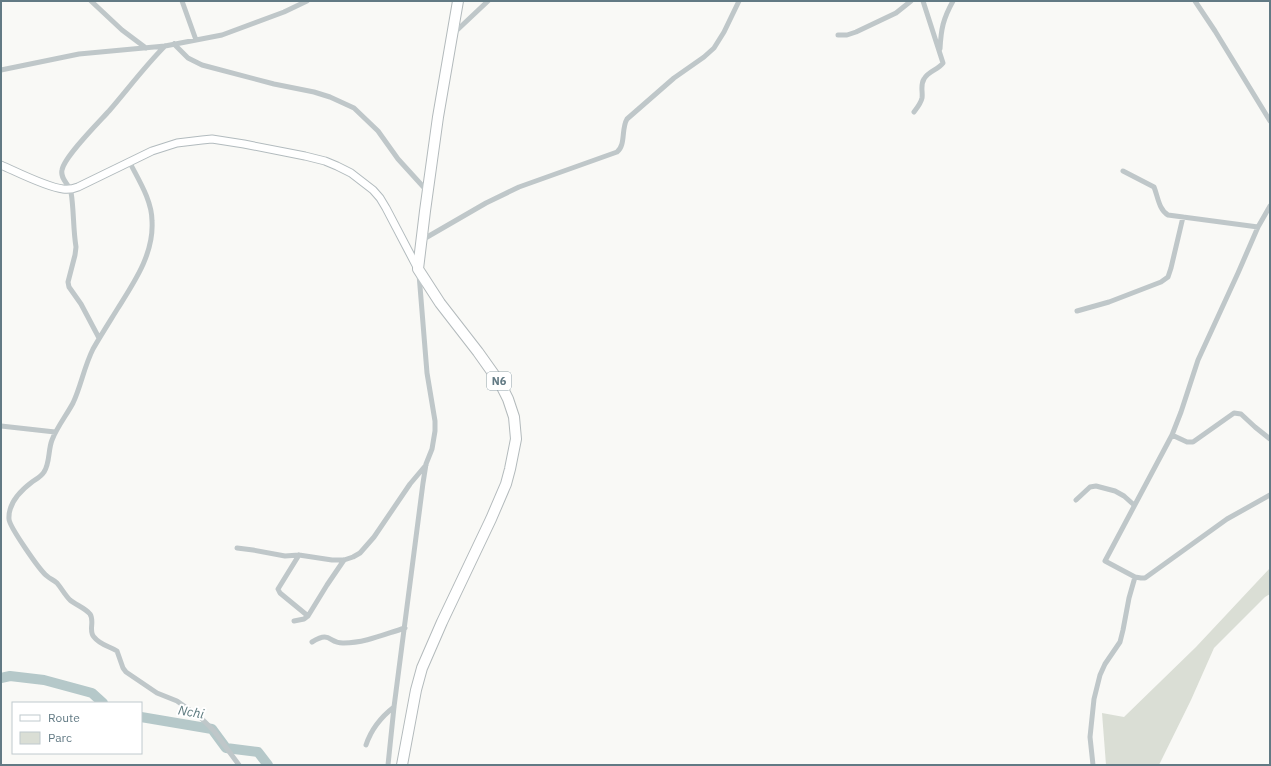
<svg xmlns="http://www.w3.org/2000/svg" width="1271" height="766" font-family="'IBM Plex Sans',sans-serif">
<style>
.green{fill:#daded5}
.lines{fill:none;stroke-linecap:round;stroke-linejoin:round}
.river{stroke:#b5c8c9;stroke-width:10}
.secondary-casing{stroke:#b2bbbe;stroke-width:9}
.highway-casing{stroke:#b3babc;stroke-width:12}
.street{stroke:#bfc7c9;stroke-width:5}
.secondary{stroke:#fff;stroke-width:7}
.highway{stroke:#fff;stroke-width:10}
.labels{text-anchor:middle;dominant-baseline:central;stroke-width:4;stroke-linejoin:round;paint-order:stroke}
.shield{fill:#fff;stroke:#91a2a9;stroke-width:1}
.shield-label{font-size:11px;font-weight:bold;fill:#627a84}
.water-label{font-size:13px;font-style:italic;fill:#5d7a7e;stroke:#fff}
</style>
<rect width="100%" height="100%" fill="#f9f9f6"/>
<path class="green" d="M1270 568V594L1265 597 1214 648 1191 700 1159 765H1106L1102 713 1124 717 1196 647Z"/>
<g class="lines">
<path class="river" d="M1 678 10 676 44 680 92 693 103 703
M141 717 212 729 226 748 258 752 268 765"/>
<g class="secondary-casing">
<path id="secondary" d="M1 165C17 172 46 187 63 189 69 190 73 189 78 187L152 151 177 143 202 140 212 139 244 144 305 156 325 161 337 166 351 173 373 190 380 198 386 208 418 269"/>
</g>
<g class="highway-casing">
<path id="highway" d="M402 765 416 690 422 668 442 622 491 519 506 484 510 469 516 439 514 417 508 399 500 383 478 352 440 303 418 269 425 211 438 117 458 1"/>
</g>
<path class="street" d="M91 1 122 30 146 48
M182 1 196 40
M1195 1 1215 31 1270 121
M454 33 488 1
M838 35H847L856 32 896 13 911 1
M174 44 188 58 202 65 274 84 314 92 330 97 354 108 378 131 398 159 428 192
M940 49C941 29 943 19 953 1
M1 70 79 54 165 46 222 35 284 12 307 1
M914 112C917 108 921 103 922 98 923 92 920 85 924 79 928 71 938 70 943 63L923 1
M129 161C138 179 152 200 152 221 154 253 135 281 118 308 110 321 101 335 93 349 84 367 81 386 73 403 66 416 57 427 52 440 48 450 50 463 44 472 41 477 36 479 32 482 20 491 8 503 9 519 9 526 40 571 47 576 50 579 54 580 57 583 62 589 65 595 70 600 76 605 85 608 90 614 95 621 88 631 94 637 100 645 109 646 117 651L123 668 126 672 157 693 177 701 201 718 214 731 239 765
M1123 171 1154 187C1158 197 1159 210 1168 215L1258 227
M422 240 486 203 519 187 617 152C626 145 621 129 627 119L674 78 704 57 714 48 724 32 739 1
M1077 311 1109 302 1161 282 1168 277 1171 268 1183 217
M99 338 81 304 69 287 68 282 75 255 76 247C73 229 74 210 71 192 69 184 60 179 62 170 64 157 99 122 109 111 128 89 145 66 165 46
M1 426 55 432
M1172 435 1187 442H1193L1234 413 1241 414 1255 427 1270 439
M1076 500 1090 487 1096 486 1115 491 1124 496 1134 505
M237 548 253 550 285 556 299 555 332 560H344L353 557 360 553 374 537 410 484 426 465
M299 555 278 589 280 593 308 616
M1135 577 1141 578H1145L1227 519 1270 495
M294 621 304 619 308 616 327 585 344 560
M312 642C332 630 328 644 344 643 365 643 385 634 405 628
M366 745C371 730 381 717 394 707
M388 765 394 707 423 483 426 464 432 449 435 431V421L427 373 419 274
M1093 765 1090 737 1094 699 1100 675 1105 664 1120 642 1123 630 1129 598 1135 577 1105 561 1172 435 1181 412 1198 360 1238 273 1258 227 1270 206"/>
<use href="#secondary" class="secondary"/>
<use href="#highway" class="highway"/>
</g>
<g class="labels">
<rect class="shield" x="487" y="372" width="24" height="18" rx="3"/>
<g class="shield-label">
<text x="499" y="381">N6</text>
</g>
<g class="water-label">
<text transform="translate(191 712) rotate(10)">Nchi</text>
</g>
</g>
<rect width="1271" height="766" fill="none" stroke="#627a84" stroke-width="4"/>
<rect x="12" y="702" width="130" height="52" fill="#ffffff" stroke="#c0cace"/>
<rect x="20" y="715" width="20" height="6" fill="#ffffff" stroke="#c0cace"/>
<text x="48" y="722" font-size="12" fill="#627a84">Route</text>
<rect x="20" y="732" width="20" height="12" fill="#daded5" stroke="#c0cace"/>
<text x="48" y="742" font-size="12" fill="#627a84">Parc</text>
</svg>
